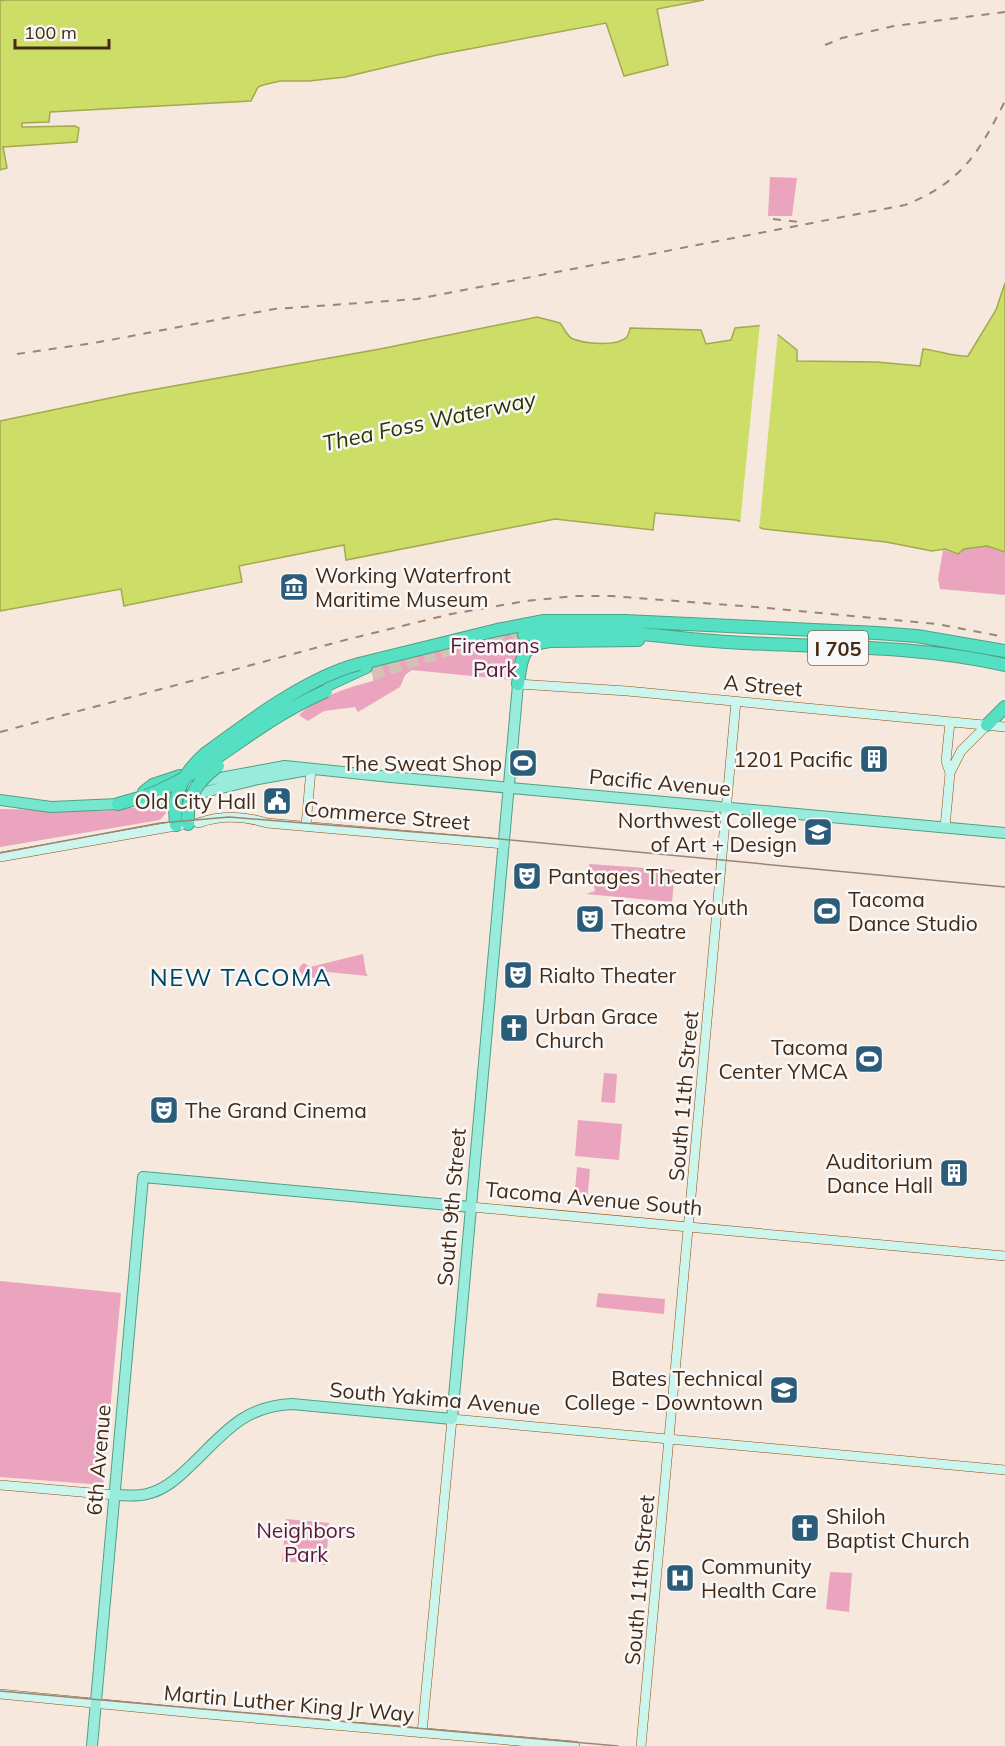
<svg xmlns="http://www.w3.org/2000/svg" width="1005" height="1746" font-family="Mulish,sans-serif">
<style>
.green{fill:#eba4bd}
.water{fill:#ccde67;stroke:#a4a84e;stroke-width:1.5}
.pier{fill:#f7e8dd}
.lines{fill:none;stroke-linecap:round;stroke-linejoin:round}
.motorway-tunnel{stroke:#d4c2b5;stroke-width:12;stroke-dasharray:12 6;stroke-linecap:butt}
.secondary-casing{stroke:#8e4e13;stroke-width:10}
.primary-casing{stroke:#50a085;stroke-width:12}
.trunk-casing{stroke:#50a085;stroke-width:12}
.motorway-casing{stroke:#50a085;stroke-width:14}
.secondary{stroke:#ccf6ed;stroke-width:9}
.primary{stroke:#99ecdb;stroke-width:10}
.trunk{stroke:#77e6cf;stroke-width:10}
.motorway{stroke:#55e0c3;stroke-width:12}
.tram{stroke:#9b8575;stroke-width:1.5}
.rail{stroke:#9b8575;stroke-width:2;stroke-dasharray:8 8;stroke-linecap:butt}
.motorway-bridge-casing{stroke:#50a085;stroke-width:14;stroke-linecap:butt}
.motorway-bridge{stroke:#55e0c3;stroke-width:12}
.labels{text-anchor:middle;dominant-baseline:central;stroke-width:5;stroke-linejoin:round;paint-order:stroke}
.shield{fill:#f8f8f8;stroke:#7b6758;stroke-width:1.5}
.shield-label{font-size:20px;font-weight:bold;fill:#462913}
.poi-label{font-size:21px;fill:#462913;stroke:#f8f8f8;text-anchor:start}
.park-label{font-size:21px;fill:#5c1736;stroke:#f8f8f8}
.street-label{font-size:21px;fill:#462913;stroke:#f8f8f8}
.water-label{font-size:22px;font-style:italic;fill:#2e3401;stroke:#f8f8f8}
.quarter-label{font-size:24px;letter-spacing:1.5px;fill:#004464;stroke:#f8f8f8}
</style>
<rect width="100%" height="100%" fill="#f7e8dd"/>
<path class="green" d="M770 177 797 178 792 216H768Z
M987 546 1005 552V595L940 589 938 579 943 550 958 554 964 549Z
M520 630 526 643 518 655 513 680 412 670 405 675 400 687 358 712 355 707 324 711 308 721 299 715C320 696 347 688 373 681L374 666Z
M167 804 166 813 160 820 0 847V809L103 811Z
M589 864 675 870 672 902 586 894 595 891Z
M363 954 366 973 368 976 317 971 319 979 303 976 299 970 300 966 304 963 310 967Z
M604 1073 617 1074 615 1103 601 1102Z
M578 1120 622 1124 619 1160 575 1156Z
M577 1167 590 1169 587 1203 574 1202Z
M0 1281 121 1293 103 1485 0 1477Z
M598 1293 665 1299 664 1314 596 1307Z
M286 1519 329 1523 326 1565 282 1561Z
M830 1572 852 1573 849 1612 826 1609Z"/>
<path class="water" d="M4 0H704L657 9 668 65 624 76 606 23 437 55 345 77 309 81H280L263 85 258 87 251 101 50 112 49 122 22 123V127L75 126 79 128 77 142 3 147 7 168 0 170V1Z
M1005 283V552L987 546 964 549 958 554 945 549 932 551 886 542 764 529 736 520 655 513 653 530 555 519 346 560 344 545 239 566 242 582 128 605 124 606 121 589 0 611V421L129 394 380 349 537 317 560 323C564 328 566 334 571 338 583 344 617 347 627 337 628 335 630 330 630 328L701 330 706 344 731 340 735 328 766 325 797 350V361L877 362 920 366 923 349C935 350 961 358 968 356L996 310Z"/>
<path class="pier" d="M767 322 778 331 759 530 740 524 760 323Z"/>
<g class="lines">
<path class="motorway-tunnel" d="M372 674 443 652 524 635"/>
<g class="secondary-casing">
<path id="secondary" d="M518 684 627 691 1005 727
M950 773 961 751 987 725
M198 823C220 815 245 816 267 823L504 844
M306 826 311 769
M945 827 950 773 946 761 950 722
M0 857 181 825
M471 1207 1005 1256
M0 1485 115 1495
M0 1694 195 1713 575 1746
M422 1733 452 1419 1005 1470
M641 1746 736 701"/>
</g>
<g class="primary-casing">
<path id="primary" d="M176 786 285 766 391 777 1005 833
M138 802 188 796 258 779 308 770
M115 1495C125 1495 136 1497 147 1494 164 1490 177 1479 189 1467 223 1435 242 1406 292 1404L452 1419 518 684
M92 1746 143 1177 471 1207"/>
</g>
<g class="trunk-casing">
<path id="trunk" d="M0 800 51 807 118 804"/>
</g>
<g class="motorway-casing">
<path id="motorway" d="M524 635C593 623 660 638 728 642 820 648 915 644 1005 665
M359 664 497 630 544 621H625L877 633 917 636 1005 651
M518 684C521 660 521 644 550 641L638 640
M314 691 366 667
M987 725 1005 707
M144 792 153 785 180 776
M118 804 146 796
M175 809 176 825
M188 824V808"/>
</g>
<use href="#secondary" class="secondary"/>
<use href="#primary" class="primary"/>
<use href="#trunk" class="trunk"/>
<use href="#motorway" class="motorway"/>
<path class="tram" d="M0 853 160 823 229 817 490 838 1005 887
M0 1691 618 1746"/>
<path class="rail" d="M825 45 842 38 894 26 1005 12
M773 219 799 222
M17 354 94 343 274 309 417 299 905 205C961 183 979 153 1005 101
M0 732 349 639 451 614 526 601 575 596H611L768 608 937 624 1005 637"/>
<g class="motorway-bridge-casing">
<path id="motorway-bridge" d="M146 796C192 779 228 748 269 722 287 710 306 700 326 691
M188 808C192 789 203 777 218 766
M175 809C176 786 188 769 205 754 248 722 308 677 359 664"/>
</g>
<use href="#motorway-bridge" class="motorway-bridge"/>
</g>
<defs>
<g id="museum-square" transform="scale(1.5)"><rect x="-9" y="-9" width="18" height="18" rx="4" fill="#2b5d7a" stroke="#f8f8f8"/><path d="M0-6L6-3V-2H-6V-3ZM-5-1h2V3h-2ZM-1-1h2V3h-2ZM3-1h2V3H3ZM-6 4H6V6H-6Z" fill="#fff"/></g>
<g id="building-square" transform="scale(1.5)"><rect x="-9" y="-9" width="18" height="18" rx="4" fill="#2b5d7a" stroke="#f8f8f8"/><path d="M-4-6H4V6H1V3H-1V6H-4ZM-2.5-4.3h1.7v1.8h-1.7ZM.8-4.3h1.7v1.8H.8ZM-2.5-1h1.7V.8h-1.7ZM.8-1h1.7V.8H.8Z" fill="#fff"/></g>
<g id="stadium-square" transform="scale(1.5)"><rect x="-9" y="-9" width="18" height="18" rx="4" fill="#2b5d7a" stroke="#f8f8f8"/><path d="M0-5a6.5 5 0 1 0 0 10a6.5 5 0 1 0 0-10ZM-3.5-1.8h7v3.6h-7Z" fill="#fff"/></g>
<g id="civic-square" transform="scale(1.5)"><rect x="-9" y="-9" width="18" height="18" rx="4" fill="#2b5d7a" stroke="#f8f8f8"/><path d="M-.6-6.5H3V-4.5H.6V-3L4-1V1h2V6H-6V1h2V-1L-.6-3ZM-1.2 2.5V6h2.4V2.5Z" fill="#fff"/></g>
<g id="university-square" transform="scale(1.5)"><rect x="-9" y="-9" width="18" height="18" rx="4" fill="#2b5d7a" stroke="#f8f8f8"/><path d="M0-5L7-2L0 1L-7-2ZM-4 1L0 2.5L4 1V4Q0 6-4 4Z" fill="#fff"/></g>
<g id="theatre-square" transform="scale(1.5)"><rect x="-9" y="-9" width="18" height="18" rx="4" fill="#2b5d7a" stroke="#f8f8f8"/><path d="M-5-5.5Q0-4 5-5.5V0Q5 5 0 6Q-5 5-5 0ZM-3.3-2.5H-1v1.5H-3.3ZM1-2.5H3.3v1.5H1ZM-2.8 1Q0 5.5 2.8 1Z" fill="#fff"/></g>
<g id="church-square" transform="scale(1.5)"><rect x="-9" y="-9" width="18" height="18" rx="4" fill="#2b5d7a" stroke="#f8f8f8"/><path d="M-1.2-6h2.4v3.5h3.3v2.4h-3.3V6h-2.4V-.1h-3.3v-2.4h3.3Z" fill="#fff"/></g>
<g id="hospital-square" transform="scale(1.5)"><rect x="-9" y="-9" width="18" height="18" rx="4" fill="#2b5d7a" stroke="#f8f8f8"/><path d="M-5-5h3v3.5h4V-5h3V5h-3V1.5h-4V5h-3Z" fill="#fff"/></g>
</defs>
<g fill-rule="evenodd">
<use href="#museum-square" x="294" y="587"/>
<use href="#building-square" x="874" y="759"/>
<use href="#stadium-square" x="523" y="763"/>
<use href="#civic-square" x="277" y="801"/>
<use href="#university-square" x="818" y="832"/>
<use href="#theatre-square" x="527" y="876"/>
<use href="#stadium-square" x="827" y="911"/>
<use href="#theatre-square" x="590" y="919"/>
<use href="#theatre-square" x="518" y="975"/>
<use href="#church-square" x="514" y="1028"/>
<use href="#stadium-square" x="869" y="1059"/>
<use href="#theatre-square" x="164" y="1110"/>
<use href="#building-square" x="954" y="1173"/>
<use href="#university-square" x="784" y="1390"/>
<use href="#church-square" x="805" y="1528"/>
<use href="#hospital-square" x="680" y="1578"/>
</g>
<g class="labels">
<rect class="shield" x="808" y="631" width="60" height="34" rx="4.5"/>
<g class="shield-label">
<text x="838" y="648">I 705</text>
</g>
<g class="poi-label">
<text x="315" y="575">Working Waterfront<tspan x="315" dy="24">Maritime Museum</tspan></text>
<text x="853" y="759" text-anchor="end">1201 Pacific</text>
<text x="502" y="763" text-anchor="end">The Sweat Shop</text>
<text x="256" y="801" text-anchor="end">Old City Hall</text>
<text x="797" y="820" text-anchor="end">Northwest College<tspan x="797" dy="24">of Art + Design</tspan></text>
<text x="548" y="876">Pantages Theater</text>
<text x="848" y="899">Tacoma<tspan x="848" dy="24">Dance Studio</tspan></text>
<text x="611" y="907">Tacoma Youth<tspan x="611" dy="24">Theatre</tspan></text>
<text x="539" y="975">Rialto Theater</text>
<text x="535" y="1016">Urban Grace<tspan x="535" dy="24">Church</tspan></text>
<text x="848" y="1047" text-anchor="end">Tacoma<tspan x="848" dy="24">Center YMCA</tspan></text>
<text x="185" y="1110">The Grand Cinema</text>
<text x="933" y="1161" text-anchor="end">Auditorium<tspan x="933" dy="24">Dance Hall</tspan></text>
<text x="763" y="1378" text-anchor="end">Bates Technical<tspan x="763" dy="24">College - Downtown</tspan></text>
<text x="826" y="1516">Shiloh<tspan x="826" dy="24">Baptist Church</tspan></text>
<text x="701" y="1566">Community<tspan x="701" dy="24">Health Care</tspan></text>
</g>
<g class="park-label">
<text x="495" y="645">Firemans<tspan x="495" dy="24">Park</tspan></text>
<text x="306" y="1530">Neighbors<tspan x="306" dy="24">Park</tspan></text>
</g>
<g class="street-label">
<text transform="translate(763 685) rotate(5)">A Street</text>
<text transform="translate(660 782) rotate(5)">Pacific Avenue</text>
<text transform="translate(387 815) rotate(5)">Commerce Street</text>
<text transform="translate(683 1096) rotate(-85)">South 11th Street</text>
<text transform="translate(594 1198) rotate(5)">Tacoma Avenue South</text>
<text transform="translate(451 1207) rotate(-85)">South 9th Street</text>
<text transform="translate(435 1398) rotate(5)">South Yakima Avenue</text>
<text transform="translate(98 1460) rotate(-85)">6th Avenue</text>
<text transform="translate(639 1580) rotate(-85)">South 11th Street</text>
<text transform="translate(289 1703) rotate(5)">Martin Luther King Jr Way</text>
</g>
<g class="water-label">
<text transform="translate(429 421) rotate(-12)">Thea Foss Waterway</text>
</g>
<g class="quarter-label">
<text x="241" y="977">NEW TACOMA</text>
</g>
</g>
<path d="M15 39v9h94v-9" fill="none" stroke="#462913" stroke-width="3"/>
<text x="24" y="39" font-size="18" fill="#462913" stroke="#f8f8f8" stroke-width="4.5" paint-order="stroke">100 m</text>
</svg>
